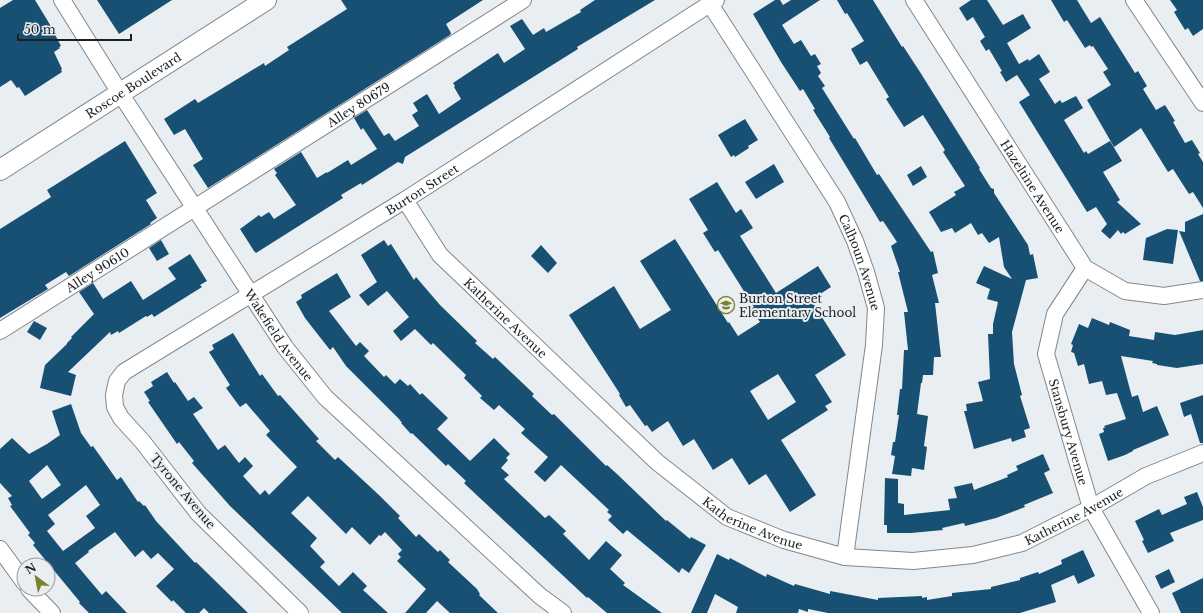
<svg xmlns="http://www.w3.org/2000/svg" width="1203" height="613" font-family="'Libre Baskerville',serif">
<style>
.building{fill:#185073;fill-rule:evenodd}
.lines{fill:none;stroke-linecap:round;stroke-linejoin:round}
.minor-casing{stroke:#82878b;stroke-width:18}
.major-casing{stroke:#82878b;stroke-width:22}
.minor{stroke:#fff;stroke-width:16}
.major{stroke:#fff;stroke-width:20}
.labels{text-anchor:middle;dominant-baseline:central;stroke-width:4;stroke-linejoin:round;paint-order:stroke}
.street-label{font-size:12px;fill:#1d1f20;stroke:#e9eef2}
.poi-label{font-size:12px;fill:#1d1f20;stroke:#e9eef2;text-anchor:start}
</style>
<rect width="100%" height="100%" fill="#e9eef2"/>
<path class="building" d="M13 0H35L49 23 61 46 59 47 60 48 54 52 62 69 61 70 62 72 25 96 19 87 17 88 11 80 0 87V8Z
M97 0H172L119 34Z
M341 0H483L446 24 451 33 450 35 208 188 193 165 203 159 185 129 174 135 164 119 195 99 198 103 264 63 265 66 289 50 287 47 347 9Z
M595 0H655L577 47 578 49 405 157 403 164 398 162 362 185 361 183 341 195 343 198 256 253 254 251 240 229 259 215 261 217 269 212 274 219 296 205 275 175 277 173 274 169 301 152 317 178 327 172V173L348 160 351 165 377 149 363 128 361 130 354 118 367 110 384 136 389 133 395 141 419 126 412 115 418 111 413 103 427 94 439 114 461 99 454 87 455 86 453 83 498 53 504 63 525 49 510 26 522 19 533 35 544 28 546 32 581 12 580 10Z
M775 0H780L783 5 791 0H820L782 25 794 44 801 40 811 56 815 54 821 64 817 66 821 73 818 76 825 86 822 88 854 139 855 138 877 175 879 174 931 252 933 251 938 273 932 275 939 303H935L941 357H934L933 375H923L922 383H921L917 414 928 416 924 446 927 447 924 470 912 468 911 476 892 474 895 456 891 455 893 442H895L899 415H897L900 389H902L904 350H908L904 312H908L898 272H900L891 246 897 242 883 221 880 222 829 138 830 137 813 110 815 109 803 89 800 91 781 62 753 14Z
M837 0H873L902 47 903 46 920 72 980 168 979 169 991 188 994 189V193L1028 245 1030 255 1033 254 1038 278 1026 280 1012 332 1014 364 1022 395 1020 396 1030 428 1024 430 1026 437 1012 442 1011 438 974 449 964 411H967L966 404 983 401 978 382 990 379 988 334H993V324L998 302 987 299 990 289 976 283 984 266 1012 279 1004 267 999 237 989 243 982 233 978 235 971 223 955 233 952 228 941 232 929 212 956 195 954 192 965 186 943 152 945 150 923 115 904 127 886 99 889 97 867 61 860 65 851 49 864 41 847 13 845 14Z
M971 0H987L1003 25 1023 14 1031 28 1007 43 1019 64 1028 59 1029 61 1039 54 1050 72 1039 79 1055 104 1060 100 1062 103 1076 96 1083 108 1064 120 1084 153 1086 151 1088 154 1110 141 1122 161 1103 172 1120 200 1117 202 1141 224 1125 234 1123 232 1121 234 1118 230 1110 239 1101 231 1107 224 1096 207 1087 212 1019 102 1030 95 1017 75 1006 82 1000 72 1002 71 989 49 986 51 980 41 985 37 973 17 967 21 959 8Z
M1051 0H1077L1091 23 1100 17 1135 73 1138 71 1147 86 1143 89 1156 110 1165 105 1175 121 1173 122 1185 143 1192 140 1200 153 1198 154 1203 162V208L1193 192 1189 194 1173 169 1168 172 1141 128 1114 147 1087 100 1111 85 1103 72 1108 69 1093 46 1091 47 1090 45 1085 48 1067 20 1064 22Z
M1170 0H1203V29L1193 36 1188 28 1185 30 1174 12 1177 10Z
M745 119 758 140 748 146 749 148 735 157 734 155 731 157 718 135Z
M125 141 157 193 146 200 157 218 150 223 151 224 69 276 66 272 45 285 48 289 0 318V229L51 197 47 190Z
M774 164 784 182 756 199 745 182Z
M921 166 927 177 913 186 907 175Z
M717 182 736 213 741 209 753 228 740 236 776 293 818 266 831 287 811 300 846 355 815 375 832 402 825 406 828 410 781 440 816 495 790 512 766 474 749 485 732 458 713 470 694 439 683 446 668 421 652 432 647 425 645 426 630 405 626 407 619 395 620 394 569 315 614 286 640 329 671 310 640 261 675 239 728 323 729 322 738 336 760 322 751 309 754 307 718 250 715 252 703 233 708 230 689 199ZM778 374 796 402 768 420 750 391Z
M1203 214V281H1200L1179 231 1185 232V222Z
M1167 229 1178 230 1173 264 1143 260 1146 238Z
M161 240 169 254 157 261 149 248Z
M384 240 388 246 391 244 414 280 416 277 440 305 477 341 475 343 493 359 495 357 534 394 532 396 552 415 554 414 606 466 607 465 617 474 666 521 667 520 690 539 691 537 706 545 689 573 682 568 679 573 627 530 623 534 608 520 612 516 607 512 609 510 561 465 545 482 534 472 548 457 521 433 525 429 499 405 494 410 480 398 482 396 464 378 466 375 433 343 431 345 415 329 401 341 393 331 409 317 387 291 368 306 359 295 377 282 361 255Z
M541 245 557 263 548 273 531 256Z
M190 254 207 281 200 285 202 287 154 317 152 314 147 317 146 316 119 333 118 331 111 335 110 332 68 372 76 375 71 396 40 388 45 365 67 344V343L72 338 71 337 94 314 79 292 93 283 103 299 131 281 143 300 176 279 168 268Z
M337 273 351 297 329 311 356 346 360 342 369 351 364 356 384 377 386 375 395 384 400 379 408 386 410 384 420 395 422 393 448 418 437 429 470 461 494 438 510 454 506 458 508 460 501 468 509 475 504 479 545 518 549 515 566 531 563 534 589 560 606 541 622 555 610 569 625 583 623 585 662 613H607L588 597 587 598 467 486 464 483 466 481 448 464 446 466 412 433 411 434 401 423H402L399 419 346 366 333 347 330 350 305 318 296 302 302 298 301 295Z
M1092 318 1109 325 1110 322 1130 330 1129 336 1154 340 1155 332 1175 335 1203 330V364L1177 368 1157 365V364L1152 363 1153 361 1121 356 1132 397 1138 395 1143 412 1157 406 1169 435 1133 450V451L1125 455 1108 461 1099 434 1104 432 1103 428H1105L1104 426 1126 419 1117 393 1106 395 1102 381 1089 384 1084 364 1078 366 1074 353 1071 352 1073 345 1071 344 1079 324 1088 328Z
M34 321 47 328 40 340 27 332Z
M233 333 260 376 262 374 278 396 280 395 319 439 316 441 335 460 338 457 380 496 400 516 398 518 416 537 419 534 438 552 440 550 450 560 448 562 477 589 480 594 479 595 498 613H450L437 601 426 613H405L426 589 397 561 401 557 398 554 402 550 385 532 381 536 379 535 370 545 352 527 346 534 308 496 291 513 317 538 310 546 325 562 320 567 339 586 353 572 367 586 363 590 388 613H342L230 506 192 463 194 461 179 442 177 444 148 402 150 401 144 392 153 386 151 382 167 372 174 383 175 382 188 401 194 397 203 408 193 414 218 450 225 445 239 463 245 457 253 466 243 476 260 495 265 490 269 495 297 467 266 435 270 431 246 403 240 407 226 388 230 385 209 352 214 349 212 345Z
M1203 395V443H1200L1191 414 1184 417 1180 403Z
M71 404 81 433 91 447 93 446 117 480 121 477 138 502 139 501 144 506 145 505 156 521 195 563 196 562 248 613H209L204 608 199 613H186L173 600 172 602 156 586 174 569 158 553 151 559 143 550 135 557 115 532 88 551 89 552 75 563 102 595 106 591 127 613H89L79 603 80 602 33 545 35 543 28 535 30 533 10 506 12 505 8 498 12 496 0 483V449L12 438 29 454 47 444 60 435 52 411ZM47 465 61 485 42 499 29 481ZM86 485 100 505 86 516 95 528 63 551 47 531 55 524 48 515Z
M1043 454 1050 470 1044 473 1053 493 1024 505 1025 507 996 518 965 526 964 523 942 528 943 530 911 533H887V525H884L885 478 898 479V503L904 504V515L950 510 948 499 957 498 954 487 972 483 974 490 1008 477 1007 475 1018 470 1016 466Z
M1197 492 1203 507V520L1170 533 1174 541 1148 553 1142 541 1144 540 1135 521 1159 509 1162 515 1187 504 1184 497Z
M1083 550 1095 576 1078 584 1074 575 1051 585 1056 602 1020 613H828L808 609V612L799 609 798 613H736L738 607 715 594 707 613H691L717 554 729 560 730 558 766 577 767 574 794 586 795 584 830 594V591L878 600V598L922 596V598L927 597V600L952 596V593L991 589V587L1020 580V578L1038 572 1039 574 1062 564 1061 560Z
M1169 569 1175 582 1161 589 1155 576Z
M1203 578V613H1181L1172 593Z"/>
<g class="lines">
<g class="minor-casing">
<g id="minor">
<path id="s1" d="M62 0 120 93 285 347 325 397 540 596 563 613"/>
<path id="s2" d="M914 0 1085 268 1125 291 1164 296 1203 290"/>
<path d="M1134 0 1203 103"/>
<path id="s3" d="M710 4 837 202 855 241 866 272 876 308 874 345 845 557"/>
<path id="s4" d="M405 200 440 255 657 462 727 517 784 540 845 557 913 561 973 555 1022 543 1091 508 1146 476 1203 453"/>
<path id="s5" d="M1085 268 1055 314 1046 354 1091 508 1151 613"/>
<path id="s6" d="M0 331 523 0"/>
<path d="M0 549 24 582"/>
<path d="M29 589 52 613"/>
<path id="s7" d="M300 613 198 513 142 441 121 418 115 407 114 395 117 381 124 372 405 200 716 0"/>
</g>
</g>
<g class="major-casing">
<g id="major">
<path id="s8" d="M0 170 266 0"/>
</g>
</g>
<use href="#minor" class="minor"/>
<use href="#major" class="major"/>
</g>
<defs>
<g id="school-ring" transform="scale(0.9)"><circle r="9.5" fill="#e9eef2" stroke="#7a822d" stroke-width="1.5"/><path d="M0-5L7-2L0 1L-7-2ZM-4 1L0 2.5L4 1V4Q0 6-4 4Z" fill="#7a822d"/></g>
</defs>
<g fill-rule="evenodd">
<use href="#school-ring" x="726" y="305"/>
</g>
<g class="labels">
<g class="street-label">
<text stroke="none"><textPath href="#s8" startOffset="158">Roscoe Boulevard</textPath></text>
<text stroke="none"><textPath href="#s6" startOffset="424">Alley 80679</textPath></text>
<text stroke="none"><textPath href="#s2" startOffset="221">Hazeltine Avenue</textPath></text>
<text stroke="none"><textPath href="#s7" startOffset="665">Burton Street</textPath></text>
<text stroke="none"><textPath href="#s3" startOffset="300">Calhoun Avenue</textPath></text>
<text stroke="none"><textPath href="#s6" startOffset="115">Alley 90610</textPath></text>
<text stroke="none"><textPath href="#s4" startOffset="156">Katherine Avenue</textPath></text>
<text stroke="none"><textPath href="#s1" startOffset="399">Wakefield Avenue</textPath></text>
<text stroke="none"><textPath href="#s5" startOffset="177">Stansbury Avenue</textPath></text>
<text transform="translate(183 491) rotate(50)">Tyrone Avenue</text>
<text stroke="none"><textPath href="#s4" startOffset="816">Katherine Avenue</textPath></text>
<text stroke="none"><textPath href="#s4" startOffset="480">Katherine Avenue</textPath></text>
</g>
<g class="poi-label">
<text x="739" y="298">Burton Street<tspan x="739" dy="14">Elementary School</tspan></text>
</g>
</g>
<g transform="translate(36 577) rotate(328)"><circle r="19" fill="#e9eef2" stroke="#979b9e"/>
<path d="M0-3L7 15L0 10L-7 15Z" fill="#7a822d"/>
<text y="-6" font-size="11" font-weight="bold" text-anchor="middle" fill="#1d1f20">N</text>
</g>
<path d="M18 34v6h113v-6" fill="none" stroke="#1d1f20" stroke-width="2"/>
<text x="24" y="34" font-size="12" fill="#1d1f20" stroke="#e9eef2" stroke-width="3" paint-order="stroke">50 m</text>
</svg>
